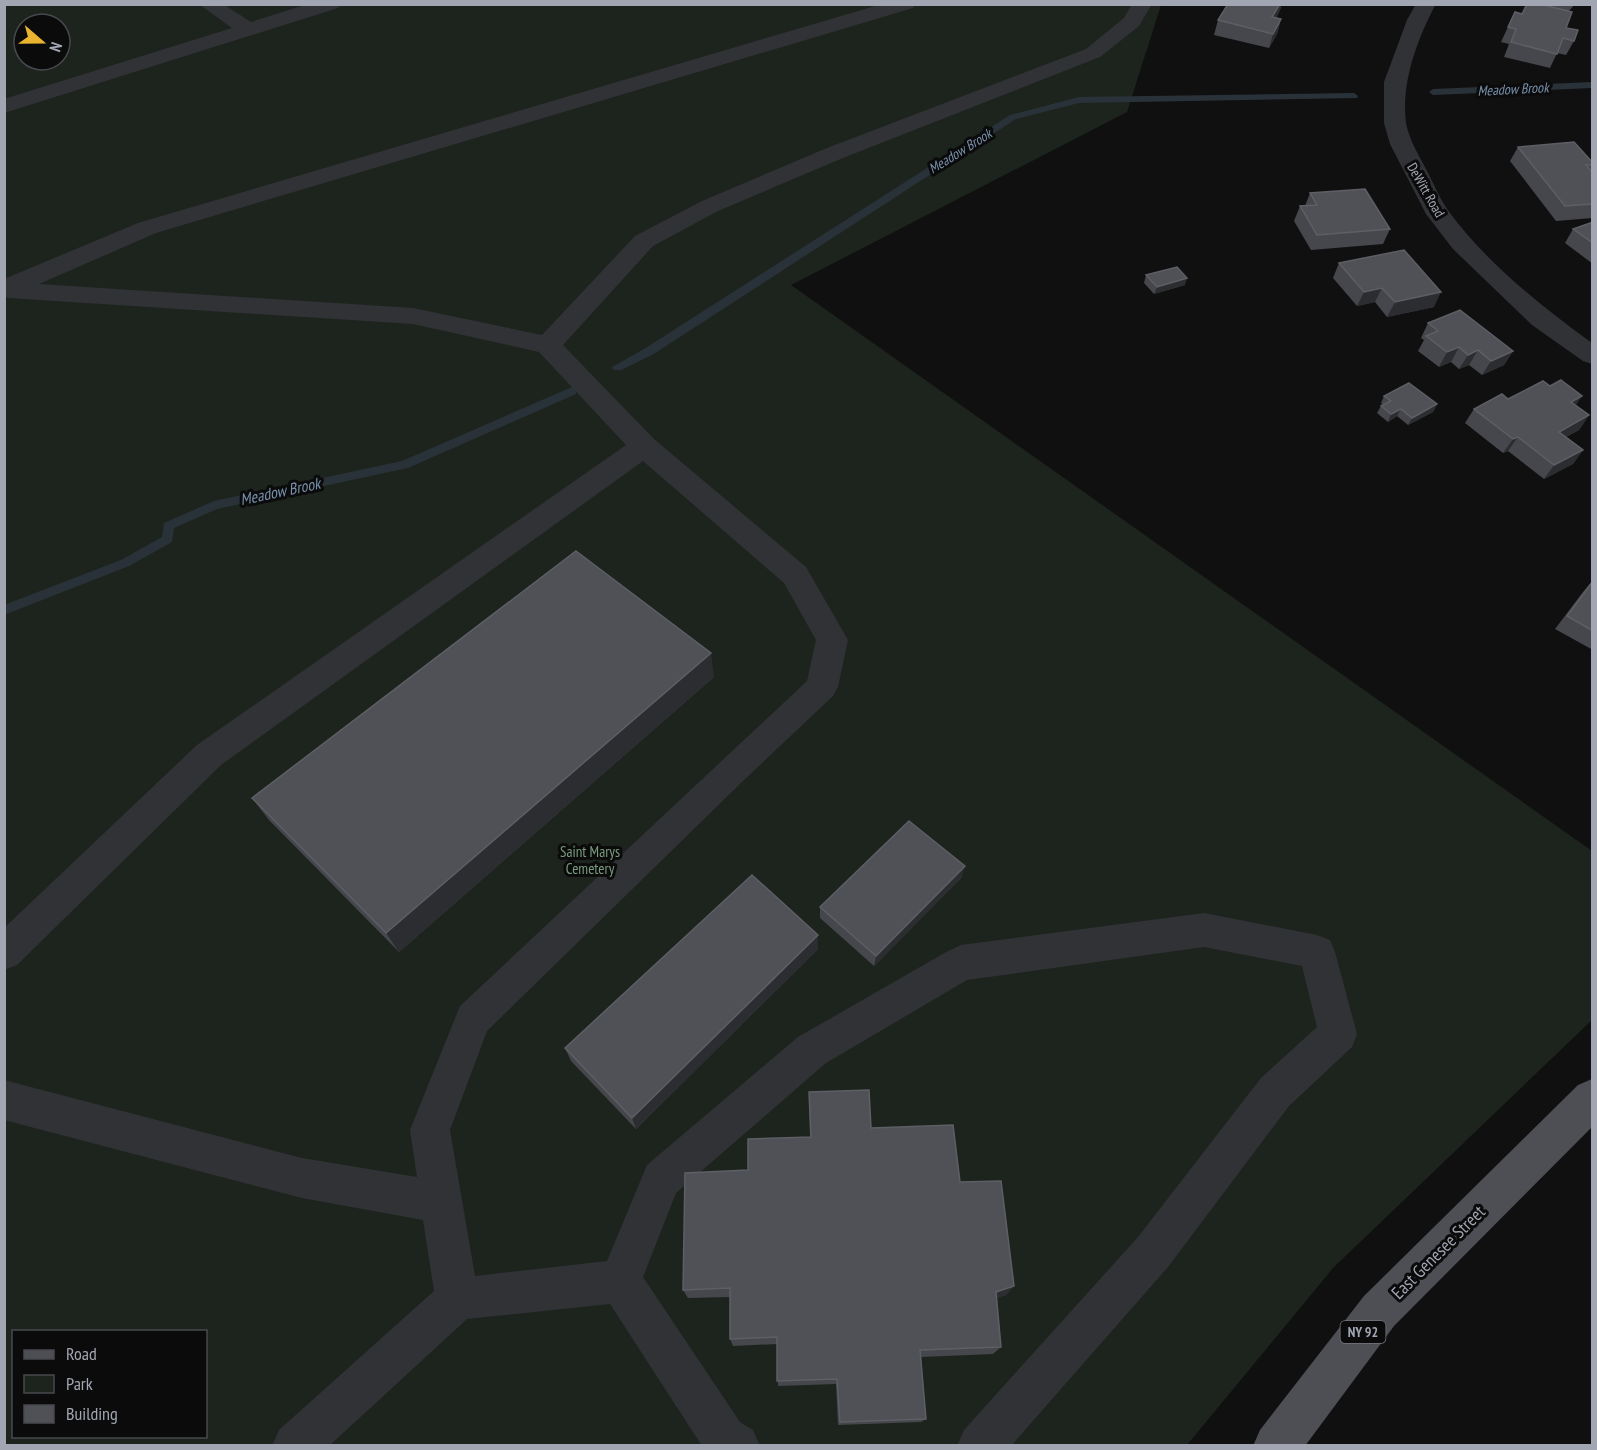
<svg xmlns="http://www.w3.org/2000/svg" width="1597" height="1450" font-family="'PT Sans Narrow',sans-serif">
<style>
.green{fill:#1d241e;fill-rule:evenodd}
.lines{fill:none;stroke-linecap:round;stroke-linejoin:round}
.stream{fill:#2a3239;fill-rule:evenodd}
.minor{fill:#313236;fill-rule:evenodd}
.major{fill:#4d4f55;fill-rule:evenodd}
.wall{fill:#46474c}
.shaded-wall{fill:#2c2d30}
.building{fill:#505157;stroke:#5d5f65;stroke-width:1.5}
.labels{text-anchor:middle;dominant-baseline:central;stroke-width:6;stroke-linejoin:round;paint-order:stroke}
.far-water-label{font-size:14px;font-style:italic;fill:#7992ac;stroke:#0b0b0c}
.far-street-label{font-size:14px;fill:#a2a6b2;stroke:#0b0b0c}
.shield{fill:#0b0b0c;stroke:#757880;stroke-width:1.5}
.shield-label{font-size:14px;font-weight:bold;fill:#a2a6b2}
.park-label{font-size:15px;fill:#799c7d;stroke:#0b0b0c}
.water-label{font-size:16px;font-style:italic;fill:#7992ac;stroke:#0b0b0c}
.near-street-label{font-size:18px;fill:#a2a6b2;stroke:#0b0b0c}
</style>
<rect width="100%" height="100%" fill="#101011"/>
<path class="green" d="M5 5H1161L1127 112 791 285 1592 851V1020L1333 1268 1187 1445H5ZM24 24H60V60H24ZM14 1332H206V1436H14Z"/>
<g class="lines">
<path class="stream" d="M1592 82V88L1433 95 1429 92 1433 89Z
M1354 93 1358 96 1357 98 1079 103 1016 119 652 355 621 370H613L612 367 644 349 1010 115 1079 97Z
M572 387 576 388V394L408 468 217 509 174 528 172 542 129 566 4 615V605L121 560 162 537 164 523 214 501 402 461Z"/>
<path class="minor" d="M199 4H223L251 22 308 4H341L338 8 4 113V99L232 28Z
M882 4H916L913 8 156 233 39 284 413 308 542 335 635 236 702 201 827 148 1086 49 1124 18 1132 4H1152L1139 26 1100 57 843 158 718 211 653 246 563 345 654 439 806 567 848 640 838 687 833 696 742 782 487 1031 450 1130 475 1276 607 1261 647 1165 798 1037 948 951 961 945 1204 913 1317 935 1330 940 1335 952 1357 1034 1352 1047 1289 1106 1168 1267 1011 1446H957L964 1430 1138 1237 1261 1078 1317 1027 1302 966 1204 947 967 980 826 1063 676 1193 643 1277 740 1422 753 1430 760 1446H702L610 1304 467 1319 329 1446H272L279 1430 434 1291 423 1220 302 1198 4 1120V1080L302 1158 417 1177 410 1130 460 1006 807 681 816 640 784 583 643 461 221 765 17 965 4 970V928L197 745 626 445 539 352 413 324 9 298 4 297V279L138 223Z
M1416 4H1436C1417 39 1401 83 1406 123 1409 139 1418 154 1426 169 1434 184 1440 200 1450 213 1486 262 1543 308 1592 343V364L1583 361 1532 325 1453 249 1426 214 1390 144 1384 123V82L1407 20Z"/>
<path class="major" d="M1592 1079V1127L1394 1326 1305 1446H1253L1260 1430 1364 1296 1578 1085Z"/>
</g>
<path class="wall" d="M1228 4H1282L1280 10 1276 18 1281 19 1277 34 1269 48 1214 35 1218 20Z
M1526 4H1575L1569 11 1566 28 1574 41 1566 55 1557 53 1550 68 1504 57 1509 44 1501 42 1515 12 1522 14Z
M1518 147 1593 163V167L1590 170 1593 173V218L1556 221 1510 161Z
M1310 193 1390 229 1383 244 1311 250 1294 221 1300 206H1305Z
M1593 222V264L1565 243 1573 229Z
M1339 263 1434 307 1387 317 1375 302 1357 306 1333 278Z
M1146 275 1185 285 1154 294 1144 283Z
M1428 323 1513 351 1504 365 1482 375 1469 365 1459 369 1451 362 1439 367 1418 351 1424 340 1421 338Z
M1384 396 1437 404 1433 412 1408 425 1397 416 1388 422 1377 413 1381 406 1383 405 1381 403Z
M1508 399 1576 405 1589 415 1579 430 1566 437 1583 450 1573 464 1544 479 1508 451 1503 453 1465 423 1474 409Z
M1593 580V650L1555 629 1583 592Z
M714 677 399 952 269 820 252 798Z
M962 877 874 966 820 918V907Z
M818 949 636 1129 571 1061 565 1048Z
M809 1092 960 1182 1014 1286 1006 1295 996 1298 1001 1347 993 1354 921 1357 926 1419 921 1422 838 1425 836 1384 778 1386 777 1344 733 1346 730 1339V1297L688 1298 683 1290 748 1170 810 1137Z"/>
<path class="shaded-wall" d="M1280 4H1282L1280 10 1268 32 1272 17Z
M1281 19 1277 34 1269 48 1273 34Z
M1187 278 1185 285 1154 294 1157 287Z
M1382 288 1375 302 1357 306 1364 292Z
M1441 292 1434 307 1387 317 1395 302Z
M1459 347 1451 362 1439 367 1447 352Z
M1478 350 1469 365 1459 369 1468 355Z
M1513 351 1504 365 1482 375 1491 361Z
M1582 396 1572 411 1571 402Z
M1437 404 1433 412 1408 425 1412 418Z
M1401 409 1397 416 1388 422 1391 414Z
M1589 415 1579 430 1549 446 1559 432Z
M1518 437 1508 451 1503 453 1513 439Z
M1583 450 1573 464 1544 479 1554 465Z
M711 653 714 677 399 952 386 933Z
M965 866 962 877 874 966 876 956Z
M818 935V949L636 1129 632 1118Z
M1014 1286 1006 1295 988 1301 996 1292Z"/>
<path class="building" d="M1228 4H1280L1272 17 1281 19 1273 34 1218 20Z
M1527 4H1540L1572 12 1566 28 1578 30 1574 41 1563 38 1557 54 1511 42 1516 29 1508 27 1515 12 1522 14Z
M1574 142 1593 163V165H1586L1593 173V204L1565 206 1518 147Z
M1365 189 1390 229 1317 235 1300 206 1317 205 1310 193Z
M1593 222V243L1573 229Z
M1404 250 1441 292 1395 302 1382 288 1364 292 1339 263Z
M1177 267 1187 278 1157 287 1146 275Z
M1460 310 1513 351 1491 361 1478 350 1468 355 1459 347 1447 352 1426 336 1438 331 1428 323Z
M1561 380 1582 396 1571 402 1589 415 1559 432 1583 450 1554 465 1518 437 1513 439 1474 409 1502 394 1508 399 1543 381 1550 386Z
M1409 383 1437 404 1412 418 1401 409 1391 414 1381 406 1391 401 1384 396Z
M576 551 711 653 386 933 252 798Z
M1593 581V631L1567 616Z
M909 821 965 866 876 956 820 907Z
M752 875 818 935 632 1118 565 1048Z
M869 1090 871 1128 953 1125 960 1182 1001 1181 1014 1286 996 1292 1001 1347 920 1350 926 1419 840 1422 837 1379 777 1381V1337L730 1339V1288L683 1290 685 1173 748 1170V1139L811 1137 809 1092Z"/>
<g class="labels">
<g class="far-water-label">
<text transform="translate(1513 89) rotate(-3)">Meadow Brook</text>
<text transform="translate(960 151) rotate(-32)">Meadow Brook</text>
</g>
<g class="far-street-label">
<text transform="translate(1426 190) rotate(60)">DeWitt Road</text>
</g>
<rect class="shield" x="1340.5" y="1321" width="45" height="22" rx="4.5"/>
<g class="shield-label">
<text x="1363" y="1332">NY 92</text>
</g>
<g class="park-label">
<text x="590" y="851">Saint Marys<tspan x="590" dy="17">Cemetery</tspan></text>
</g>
<g class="water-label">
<text transform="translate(280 491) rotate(-12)">Meadow Brook</text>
</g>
<g class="near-street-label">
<text transform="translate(1438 1252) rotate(-45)">East Genesee Street</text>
</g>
</g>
<rect width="1597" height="1450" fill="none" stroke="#a2a6b2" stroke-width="12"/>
<rect x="12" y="1330" width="195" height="108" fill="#0b0b0c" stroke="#47494e" stroke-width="1.5"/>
<rect x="24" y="1350" width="30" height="9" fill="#4d4f55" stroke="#47494e" stroke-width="1.5"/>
<text x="66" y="1360" font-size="18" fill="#a2a6b2">Road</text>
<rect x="24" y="1375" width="30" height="18" fill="#1d241e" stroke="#47494e" stroke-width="1.5"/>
<text x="66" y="1390" font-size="18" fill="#a2a6b2">Park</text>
<rect x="24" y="1405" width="30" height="18" fill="#505157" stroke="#47494e" stroke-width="1.5"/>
<text x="66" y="1420" font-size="18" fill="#a2a6b2">Building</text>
<g transform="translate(42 42) rotate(110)"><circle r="28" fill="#0b0b0c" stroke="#47494e" stroke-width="1.5"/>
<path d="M0-4.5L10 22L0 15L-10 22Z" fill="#e9b430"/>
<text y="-9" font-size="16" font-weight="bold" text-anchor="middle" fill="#a2a6b2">N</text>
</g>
</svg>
